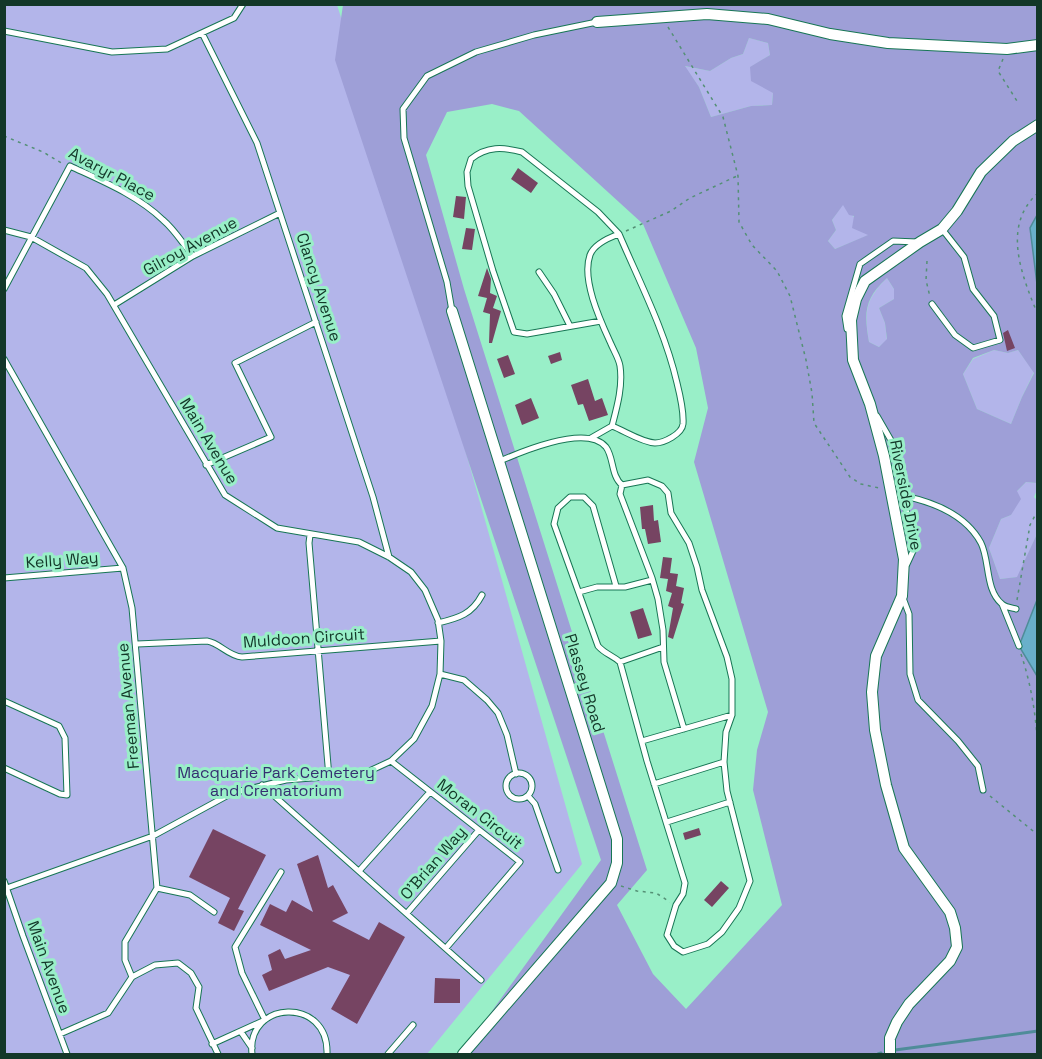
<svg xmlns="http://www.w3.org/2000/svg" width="1042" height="1059" font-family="'Space Grotesk',sans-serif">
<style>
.green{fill:#b3b5ea}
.forest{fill:#9e9fd7;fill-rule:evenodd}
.water{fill:#69b0ca;stroke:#4f8c99;stroke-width:1.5}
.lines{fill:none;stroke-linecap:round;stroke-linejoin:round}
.stream{stroke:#4f8c99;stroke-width:3}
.building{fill:#764462}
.lane-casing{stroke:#177654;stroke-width:7}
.street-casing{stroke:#177654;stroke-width:12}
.path{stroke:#549075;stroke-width:1.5;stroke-dasharray:3 4.5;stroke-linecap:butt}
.lane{stroke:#fff;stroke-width:5}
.street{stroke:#fff;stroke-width:10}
.labels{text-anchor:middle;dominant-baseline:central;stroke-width:6;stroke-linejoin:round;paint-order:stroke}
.street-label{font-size:16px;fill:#133728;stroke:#99efc8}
.park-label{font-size:16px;fill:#352f71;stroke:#99efc8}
</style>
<rect width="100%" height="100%" fill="#99efc8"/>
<path class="green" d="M5 5H337L356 63 582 864 427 1054H5Z
M749 38 768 43 770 55 751 67 773 93 772 105 751 106 711 117 699 87 684 66 710 71 731 58 743 54Z
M843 204 869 235 835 249 828 241 836 230 832 220Z
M887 278 894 289V299L879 308 885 323 887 340 879 347 869 342C864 313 865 299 887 278Z
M994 350 1008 353 1018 350 1034 372 1022 397 1011 424 977 409 963 374 973 359Z
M1026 482 1037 483V490L1034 497 1037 500V534L1018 577 1000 579 989 548 1001 519 1011 515 1017 491Z"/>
<path class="forest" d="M343 5H1037L1038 215 1030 228 1038 284 1037 483 1026 482 1017 491 1021 499 1011 515 1001 519 989 548 1000 579 1017 577 1037 534V600L1019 646 1038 676 1037 1054H461L601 860 335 60ZM749 38 768 43 770 55 750 67 751 81 773 93 772 105 751 106 711 117 699 87 685 66 710 71 731 58 743 54ZM492 104 519 111 643 224 696 348 708 408 694 462 768 712 757 750 753 790 782 905 686 1009 653 974 617 905 647 870 464 289 426 155 447 112ZM843 205 849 215 854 216 852 228 868 235 835 249 828 241 836 230 832 220ZM887 278 894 289V299L879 308 885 323 887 339 879 347 869 342C864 313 864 299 887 278ZM994 350 1008 353 1018 350 1034 373 1022 397 1011 424 977 409 963 374 973 358Z"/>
<path class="water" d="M1037 215V284L1030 228Z
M1037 600V676L1019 646Z"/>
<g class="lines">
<path class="stream" d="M895 1050 1038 1031
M878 1054 881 1053"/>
</g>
<path class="building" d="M518 168 538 183 531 193 511 179Z
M456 196 466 197 464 219 453 217Z
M466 228 475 229 472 250 462 249Z
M487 268 491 279 490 293 497 296 493 308 501 311 492 343H489L490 314 483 312 487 298 478 296Z
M1008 330 1015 348 1007 351 1003 333Z
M560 352 562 360 551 364 548 356Z
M508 355 515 374 504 378 497 359Z
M588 379 595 401 602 398 608 415 589 421 583 404 578 405 571 385Z
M531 398 539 418 522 425 515 405Z
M653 505 654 521 658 520 661 542 648 544 645 529H642L640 507Z
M663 557 672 558 670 573 678 574 676 586 684 588 681 603 684 604 673 639 668 637 673 608 668 606 672 593 666 591 668 579 660 578Z
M643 608 652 635 638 639 630 612Z
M699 828 701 835 685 840 683 833Z
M213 829 266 855 238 909 244 911 234 931 218 923 230 898 189 877Z
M318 855 328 888 333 885 348 913 332 921 369 940 379 922 405 937 357 1024 331 1009 350 975 328 967 269 991 262 975 272 970 268 955 280 949 285 959 311 950 260 925 270 904 286 912 292 900 313 912 297 864Z
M721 881 729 888 712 907 704 900Z
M435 978 460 979V1003H434Z"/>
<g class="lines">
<g class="lane-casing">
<path id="lane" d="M4 31 112 52 167 49 234 18 243 4
M202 33 257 143 373 497 389 557
M4 230 31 237 86 268 107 294 225 495 277 528 359 542 389 557 411 572 425 590 438 620 441 641 440 674 432 706 414 739 391 761 363 774 286 780 232 793 153 836 4 889
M539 272 554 294 570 326
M4 289 70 166C102 181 137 195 163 220 175 230 183 244 193 256
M932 304 955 335 973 348 1000 340 994 316 973 289 964 257 942 229
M114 305 193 256 280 213
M452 311 447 282 404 138 403 109 427 76 476 52 534 35 597 22
M601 321 527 334 514 332 493 271 468 186 467 172 471 159C487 146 503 147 522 152L598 212 619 234
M847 329 845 316 860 264 893 241 917 242
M4 359 123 568 132 608 157 888 125 942V960L132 977 108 1013 60 1034
M877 416 896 449 913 551 907 564
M591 438 612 426C617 407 623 386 620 366 619 359 614 351 611 344 601 322 581 280 590 255 594 244 608 238 619 234 640 283 665 331 677 383 680 395 684 411 683 424 682 434 664 443 655 443 641 442 625 431 612 426
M500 461C523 451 587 424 606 447 614 458 611 476 622 485L648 480 662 486 668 493 671 513 689 543 697 567 702 590 727 657 732 679V715L726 732 724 762 727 791 750 881 739 908 722 932 708 944 683 952 674 946 667 935 676 905 683 894 685 883 647 761 620 662C612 655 605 654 598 646L554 524 558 508 570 497H584L593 506 616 586
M206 465 271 437 235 363 316 322
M622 485 620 494 652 578 658 599 663 630 664 662 684 729
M904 496C933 502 966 515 981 543 990 561 985 590 1002 604 1005 607 1012 608 1016 609
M310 535 309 543 329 777
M4 578 123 568
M579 592 597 587H625L652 580
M903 598 909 614 910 674 918 700 958 741 978 766 983 790
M1002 604 1019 646
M438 623C459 618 472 614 482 595
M137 644 207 641C220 643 228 656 242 657L441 641
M620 662 663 647
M440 674 464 680 487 700 498 713 507 735 516 774
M4 701 59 726 65 738 67 795 60 794 4 768
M642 741 732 715
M391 761 520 862 446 948
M506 786a13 13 0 1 1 26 0a13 13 0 1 1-26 0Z
M654 784 724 762
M262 785 481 980
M528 796 535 804 558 870
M667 822 730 802
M359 871 430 792
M4 881 23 936 67 1054
M157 888 190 895 214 912
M407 913 479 830
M132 977 155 965 178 963 191 973 199 987 196 1008 218 1054
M241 1032 252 1048
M212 1044 265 1020 242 973 235 947 281 872
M252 1054C246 1000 329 996 327 1054
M388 1054 413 1025"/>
</g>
<g class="street-casing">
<path id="street" d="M597 22 707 14 768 19 830 34 888 43 1007 49 1038 45
M452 311 617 839V863L611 883 463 1054
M890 1054V1038L897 1022 909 1004 950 961 957 947 955 928 950 912 904 848 886 785 875 730 872 692 876 656 902 596 904 559 884 456 870 404 853 360 851 320 856 299 865 281 920 242 942 229 957 211 981 172 1013 141 1038 125"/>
</g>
<path class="path" d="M668 27 723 117 738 176 739 222 752 245 777 271 790 296 806 360 812 393 814 423 850 477 861 484 879 488
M1003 59 998 71 1017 101
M4 136 43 152 63 164
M1038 193C1001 226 1022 276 1038 315
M626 231 671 211 690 198 737 176
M927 261 926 280 930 297
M1017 600 1030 525 1038 510
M1021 654C1032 687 1037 721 1038 756
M990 796 1038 835
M621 886 637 891 656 893 670 902"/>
<use href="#lane" class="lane"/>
<use href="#street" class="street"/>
</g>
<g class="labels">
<g class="street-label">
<text transform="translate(112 174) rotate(28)">Avaryr Place</text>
<text transform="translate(190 246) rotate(-29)">Gilroy Avenue</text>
<text transform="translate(319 287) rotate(72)">Clancy Avenue</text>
<text transform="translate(209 441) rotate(59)">Main Avenue</text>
<text transform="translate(906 495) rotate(79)">Riverside Drive</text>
<text transform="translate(62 560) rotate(-4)">Kelly Way</text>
<text transform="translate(304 638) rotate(-4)">Muldoon Circuit</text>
<text transform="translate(585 683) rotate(73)">Plassey Road</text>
<text transform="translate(128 706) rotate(-95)">Freeman Avenue</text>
<text transform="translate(480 814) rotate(38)">Moran Circuit</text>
<text transform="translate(433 863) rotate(-49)">O'Brian Way</text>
<text transform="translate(49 967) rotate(70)">Main Avenue</text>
</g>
<g class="park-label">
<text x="276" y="772">Macquarie Park Cemetery<tspan x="276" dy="18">and Crematorium</tspan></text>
</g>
</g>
<rect width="1042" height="1059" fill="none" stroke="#133728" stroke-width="12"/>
</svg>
